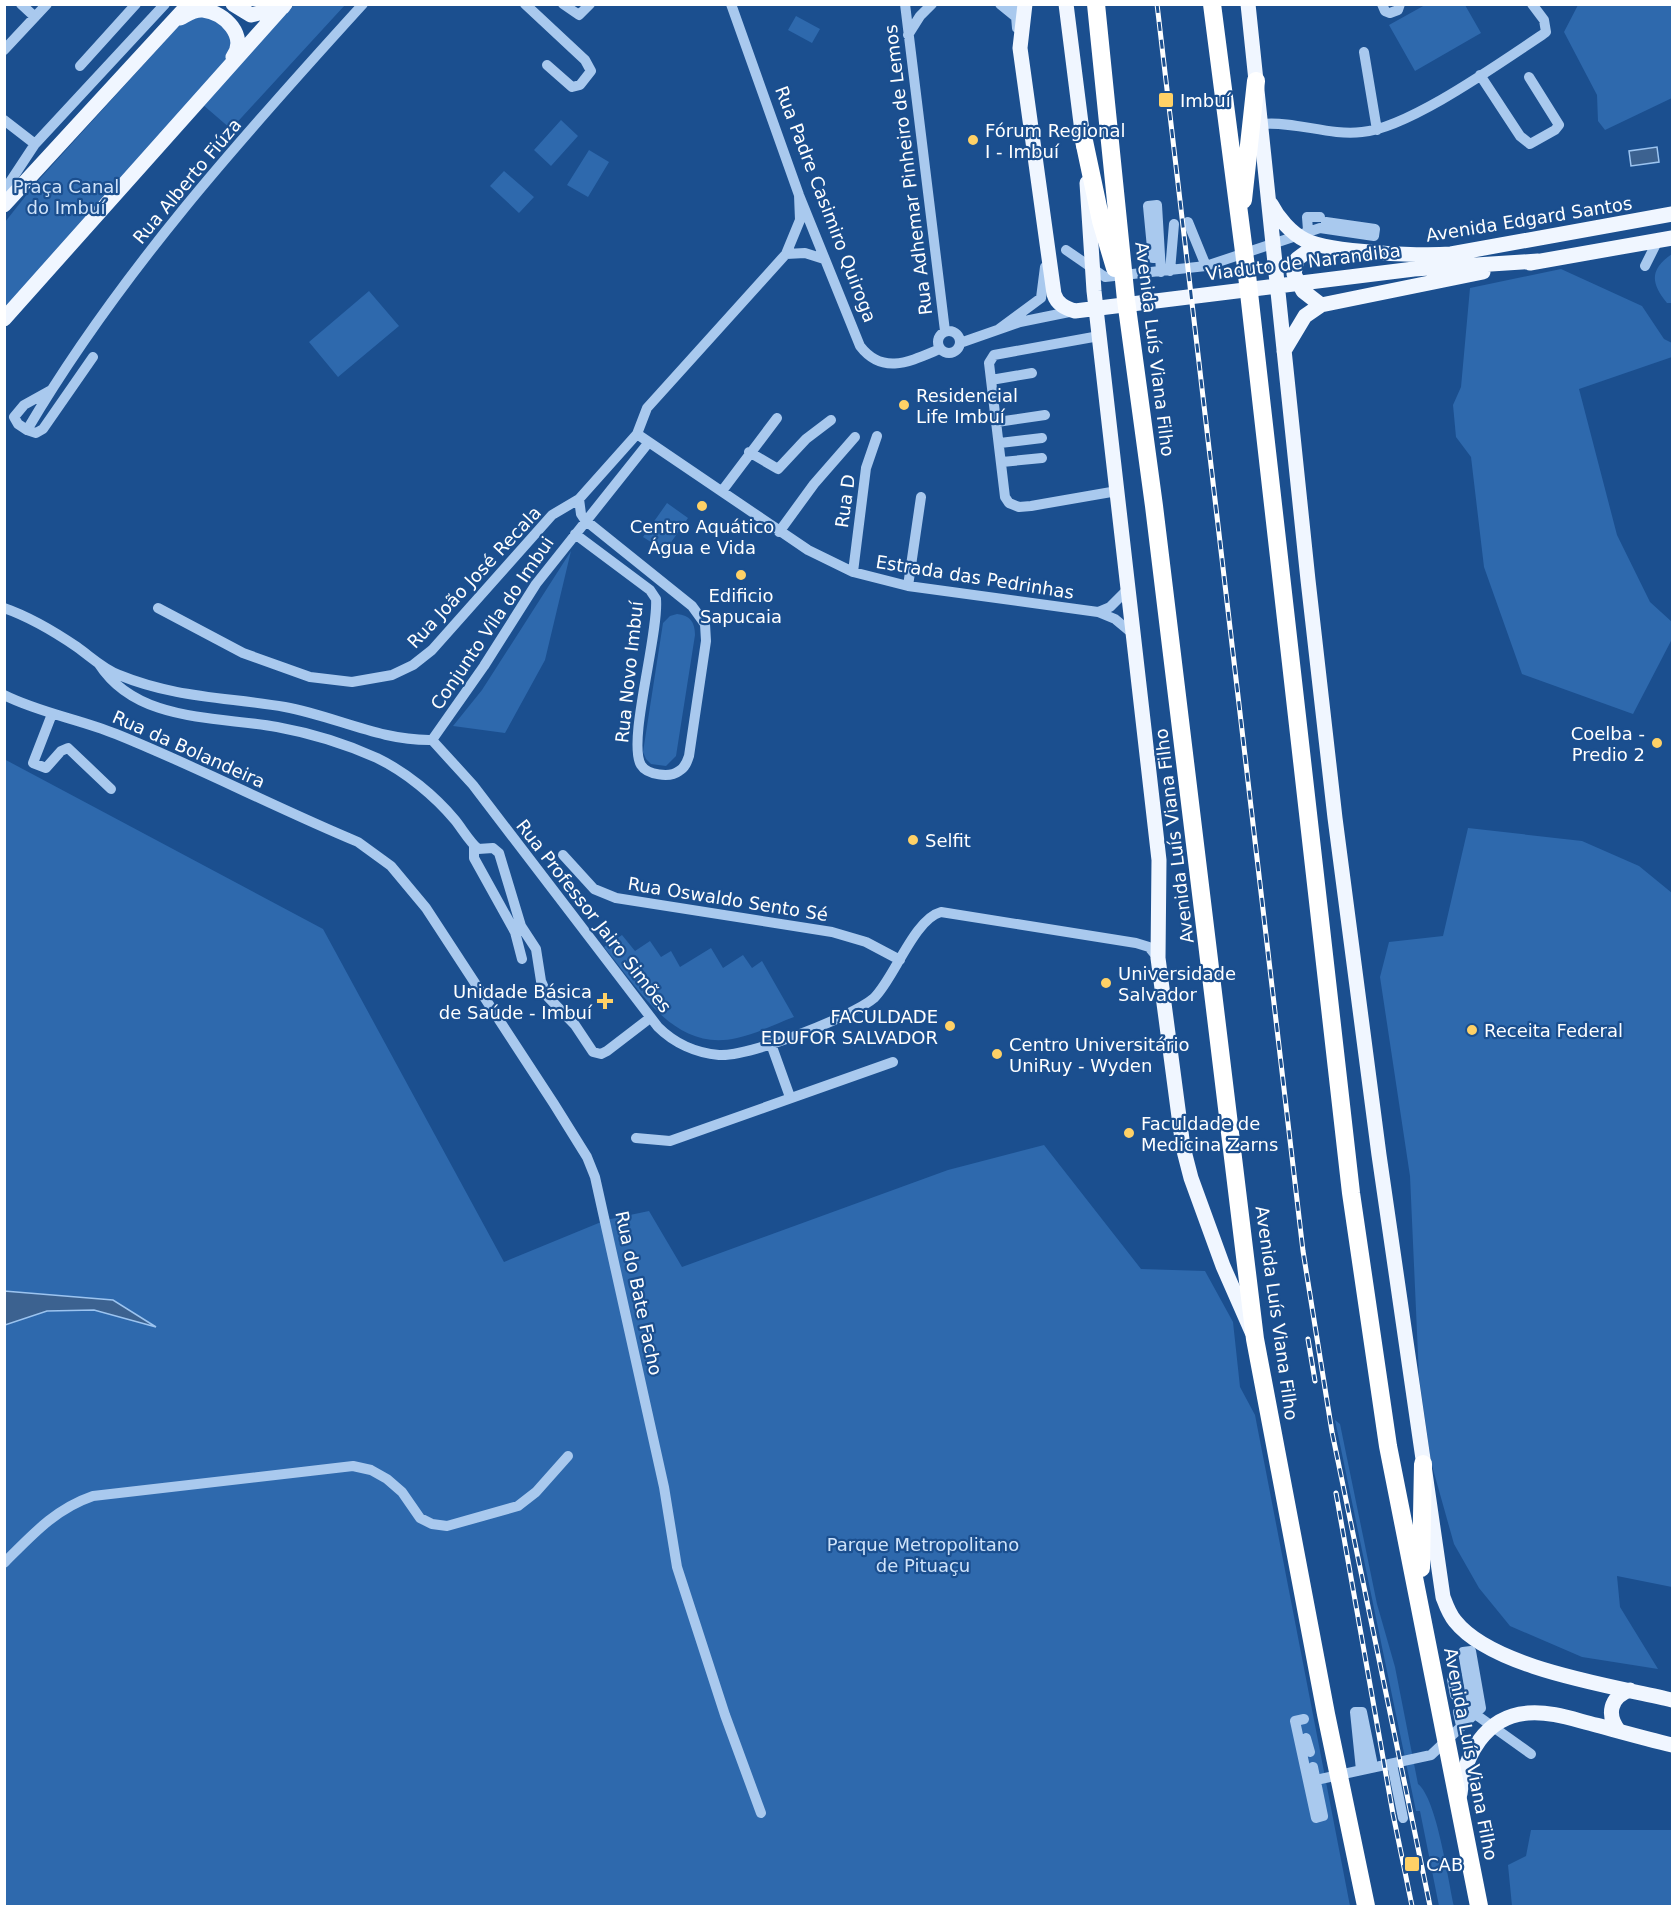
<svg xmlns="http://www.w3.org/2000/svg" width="1677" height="1911" font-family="'DejaVu Sans',sans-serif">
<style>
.green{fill:#2e69ad}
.water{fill:#3c6290;stroke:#9cc4f0;stroke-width:1.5}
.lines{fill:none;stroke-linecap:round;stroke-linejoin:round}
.minor{stroke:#a9c9ee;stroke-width:10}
.major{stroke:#f0f6ff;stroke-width:15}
.highway{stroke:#fff;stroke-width:18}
.rail-casing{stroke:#fff;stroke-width:5}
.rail{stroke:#1b4f8f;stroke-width:3;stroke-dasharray:9;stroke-linecap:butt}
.poi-dot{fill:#ffd166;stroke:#1b4f8f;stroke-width:2}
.labels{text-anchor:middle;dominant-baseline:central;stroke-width:4.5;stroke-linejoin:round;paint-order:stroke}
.poi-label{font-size:18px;fill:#fff;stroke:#1b4f8f;text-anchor:start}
.street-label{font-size:18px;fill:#fff;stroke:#1b4f8f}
.park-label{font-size:18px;fill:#cfe3fa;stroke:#1b4f8f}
</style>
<rect width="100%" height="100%" fill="#1b4f8f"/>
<path class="green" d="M288 5H345L231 129 202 104Z
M1425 5H1465L1481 33 1415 71 1389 25Z
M1578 5H1672V98L1605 130 1598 121 1597 95 1564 32Z
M210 15 233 33 235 51 5 313V222L36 183 183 21 193 16Z
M796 16 820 29 812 43 788 30Z
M561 120 578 136 551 166 534 150Z
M589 150 609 162 588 197 567 185Z
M504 171 534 197 519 213 490 186Z
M1672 254V303H1667C1651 283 1649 270 1672 254Z
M1561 269 1642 306 1664 339 1672 343V357L1579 389 1617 535 1650 602 1672 622V639L1633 714 1522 674 1484 567 1471 457 1456 437 1453 405 1461 387 1470 288Z
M369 291 399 326 338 377 309 342Z
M667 503 688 518 665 551 643 537Z
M571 551 545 660 505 733 453 726 482 690Z
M677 614C690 615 695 622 695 635L676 756 666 766 651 764 646 759 643 752 663 623 670 616Z
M4 759 323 929 504 1262 606 1220 649 1211 682 1267 948 1170 1044 1145 1141 1269 1205 1271 1233 1322 1240 1387 1255 1415 1350 1906H5Z
M1468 828 1582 841 1639 866 1672 893V1587L1617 1576 1620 1607 1658 1669 1582 1657 1510 1626 1479 1588 1454 1544 1431 1462 1419 1377 1410 1176 1380 977 1389 942 1443 936Z
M622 935 635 951 650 941 661 957 671 951 680 967 711 948 723 968 743 955 752 968 762 961 794 1017C775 1024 756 1034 737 1038 674 1053 639 989 604 947Z
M1335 1420 1340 1424 1377 1604 1395 1667 1418 1784C1437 1799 1448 1880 1454 1906H1439L1420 1811H1416Z
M1531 1830H1672V1906H1512L1508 1865 1526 1856Z"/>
<path class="water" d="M1657 147 1659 162 1631 166 1629 151Z
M4 1291 113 1300 156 1327 94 1310 47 1311 5 1325Z"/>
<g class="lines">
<path class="minor" d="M21 4 35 17
M525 4 585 60 591 71 580 85 572 87 547 65
M563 4 579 15 590 4
M731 4 799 195 860 346C883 376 911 361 940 349
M905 4 945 331
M1000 4 1016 17
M1015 4 1017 28
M1382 4 1385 11 1390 13 1398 10 1400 4
M908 35 920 16 932 4
M4 50 47 4
M1364 52 1377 130
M80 66 136 4
M1480 75 1520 136 1530 144 1555 130 1559 125 1529 77
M4 120 35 144
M1262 124C1296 121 1329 136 1362 132 1409 128 1501 62 1542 35L1546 32 1544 20 1532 4
M4 191 35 144 165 4
M1188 222 1206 266
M1308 230 1307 217H1320
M1066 250 1105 277 1206 266 1320 228 1374 236 1375 229 1326 222V225L1358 229
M786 254 805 253 824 259
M1155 257 1151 210H1154L1157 258H1153L1148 206 1157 205 1161 272
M1645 266 1658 240
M1170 271 1174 224
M999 329 1041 298 1045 267
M938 342a11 11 0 1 1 22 0a11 11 0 1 1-22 0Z
M1099 336 994 355 989 363 991 380 1005 497 1009 503 1019 507 1031 506 1117 491
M960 343 1020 322 1074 311
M991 380 1032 373
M51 390 24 405 14 417 18 424 27 430C119 274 241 138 363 4
M997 422 1045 415
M27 430 36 433 43 429 93 357
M637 434 808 550 853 572 908 586 1098 612 1115 619 1133 634
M1000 443 1042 438
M749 452 778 469 806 439 831 420
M1002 462 1042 458
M722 491 777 418
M779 532 814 484 855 437
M575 534 650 590 656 599C659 634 627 742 641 765 647 775 670 778 679 771 685 768 687 762 689 756L706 641 705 624 692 606 585 520 581 514 579 499
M853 572 866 468 877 436
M908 586 921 497
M4 608C30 617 55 632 77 647 91 657 103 669 119 675 175 698 226 697 285 707 335 716 380 741 432 740
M158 608 243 653 310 677 352 682 392 675 413 665 432 650 552 515 579 499 637 434 647 408 786 254 800 220 799 195
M1098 612 1110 607 1128 589
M99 664C137 723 217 716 277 727 310 733 346 744 377 758 406 772 435 796 455 820 463 830 469 841 478 849L493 848 499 853 521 926 536 949 541 981 548 997 575 1025 593 1052 601 1054 607 1051 650 1018
M4 695C40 713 79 719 116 734 198 767 276 808 358 842L391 866 426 908 554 1104 587 1157 595 1177 664 1487 677 1567 725 1715 761 1813
M52 714 33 763 46 768 61 751 68 748 111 789
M432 740 473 785 658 1027C674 1043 696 1053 719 1055 748 1057 852 1017 874 998 894 979 914 919 941 912L1136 943 1149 947 1158 958
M432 740 484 666 536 584 649 442
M474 846V858L515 932 522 959
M563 855 594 889 616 898 832 932 866 942 900 960
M771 1044 790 1097
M636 1138 670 1141 893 1062
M4 1563C32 1535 55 1509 93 1496L353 1466 371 1470 387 1479 402 1492 420 1518 432 1524 447 1526 518 1506 536 1492 568 1456
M1452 1679 1455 1695
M1458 1712 1461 1726
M1475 1714 1531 1754
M1304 1719 1295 1721 1316 1818 1323 1816 1313 1767
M1360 1725 1365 1762 1372 1761 1362 1712H1355L1361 1770
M1306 1738 1310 1752
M1392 1764 1403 1818
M1316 1780 1431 1755 1481 1708 1471 1651 1463 1652 1473 1709 1478 1708 1470 1661"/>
<path class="major" d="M233 4 251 15 283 7
M1025 4 1020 48 1054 294C1057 304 1065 308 1075 311L1414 269 1538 261
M1066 4 1084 147
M1248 4 1308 580 1335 818 1379 1155 1443 1597C1446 1605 1449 1614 1455 1621 1493 1669 1614 1686 1672 1700
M180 18C188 14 194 9 203 10 225 12 248 37 233 57
M1087 183 1094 291 1159 860 1158 958 1183 1147 1191 1178 1223 1266 1252 1332
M1271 204C1278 218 1291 233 1305 240 1330 253 1422 256 1451 254L1672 214
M4 205 189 4
M1316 245 1297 259 1294 274 1303 291 1321 305
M1530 263 1672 238
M4 319 285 4
M1284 351 1305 316 1321 305 1483 272
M1619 1731C1606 1715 1610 1697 1630 1690
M1460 1794C1464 1756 1485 1716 1528 1713 1551 1711 1575 1720 1596 1725 1622 1732 1647 1739 1672 1745"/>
<path class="highway" d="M1096 4 1126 300 1154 506 1255 1339 1326 1714 1366 1906
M1212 4 1247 275 1351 1193 1388 1446 1479 1906
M1083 136 1101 221 1115 268
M1243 200 1256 81
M1421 1568 1423 1464"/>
<g class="rail-casing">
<path id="rail" d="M1157 4 1303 1251 1332 1432 1430 1906
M1308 1339 1315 1381
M1336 1493 1393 1814 1412 1906"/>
</g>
<use href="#rail" class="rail"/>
</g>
<g class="poi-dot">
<rect x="1158" y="92" width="16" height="16" rx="3"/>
<circle cx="973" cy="140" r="6"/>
<circle cx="904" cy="405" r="6"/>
<circle cx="702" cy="506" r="6"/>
<circle cx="741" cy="575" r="6"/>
<circle cx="1657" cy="743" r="6"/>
<circle cx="913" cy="840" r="6"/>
<circle cx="1106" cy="983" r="6"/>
<path d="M602 992h6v6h6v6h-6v6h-6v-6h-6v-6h6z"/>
<circle cx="950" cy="1026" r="6"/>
<circle cx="1472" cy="1030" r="6"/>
<circle cx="997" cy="1054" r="6"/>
<circle cx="1129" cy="1133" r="6"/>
<rect x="1404" y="1856" width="16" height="16" rx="3"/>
</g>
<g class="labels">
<g class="poi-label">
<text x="1180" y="100">Imbuí</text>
<text x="985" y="130">Fórum Regional<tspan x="985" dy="21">I - Imbuí</tspan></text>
<text x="916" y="395">Residencial<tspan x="916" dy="21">Life Imbuí</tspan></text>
<text x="702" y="526" text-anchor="middle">Centro Aquático<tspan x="702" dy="21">Água e Vida</tspan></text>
<text x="741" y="595" text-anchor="middle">Edificio<tspan x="741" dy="21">Sapucaia</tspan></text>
<text x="1645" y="733" text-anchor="end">Coelba -<tspan x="1645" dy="21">Predio 2</tspan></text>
<text x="925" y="840">Selfit</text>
<text x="1118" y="973">Universidade<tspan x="1118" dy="21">Salvador</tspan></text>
<text x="592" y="991" text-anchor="end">Unidade Básica<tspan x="592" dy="21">de Saúde - Imbuí</tspan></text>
<text x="938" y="1016" text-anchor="end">FACULDADE<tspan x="938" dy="21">EDUFOR SALVADOR</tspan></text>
<text x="1484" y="1030">Receita Federal</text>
<text x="1009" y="1044">Centro Universitário<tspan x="1009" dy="21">UniRuy - Wyden</tspan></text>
<text x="1141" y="1123">Faculdade de<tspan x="1141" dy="21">Medicina Zarns</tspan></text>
<text x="1426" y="1864">CAB</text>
</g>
<g class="street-label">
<text transform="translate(908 170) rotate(-97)">Rua Adhemar Pinheiro de Lemos</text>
<text transform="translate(187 181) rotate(-50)">Rua Alberto Fiúza</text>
<text transform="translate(826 204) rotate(69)">Rua Padre Casimiro Quiroga</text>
<text transform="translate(1529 219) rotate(-9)">Avenida Edgard Santos</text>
<text transform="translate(1303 262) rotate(-7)">Viaduto de Narandiba</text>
<text transform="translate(1155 349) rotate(83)">Avenida Luís Viana Filho</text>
<text transform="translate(845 501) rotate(-82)">Rua D</text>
<text transform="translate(474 577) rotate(-47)">Rua João José Recala</text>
<text transform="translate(975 577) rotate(9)">Estrada das Pedrinhas</text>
<text transform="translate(492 623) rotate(-56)">Conjunto Vila do Imbui</text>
<text transform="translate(629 672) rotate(-84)">Rua Novo Imbuí</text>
<text transform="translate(189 749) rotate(24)">Rua da Bolandeira</text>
<text transform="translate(1174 836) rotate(-97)">Avenida Luís Viana Filho</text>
<text transform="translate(728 899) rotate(9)">Rua Oswaldo Sento Sé</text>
<text transform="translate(594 916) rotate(52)">Rua Professor Jairo Simões</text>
<text transform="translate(639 1293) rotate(78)">Rua do Bate Facho</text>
<text transform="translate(1277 1313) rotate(82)">Avenida Luís Viana Filho</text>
<text transform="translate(1471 1754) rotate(79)">Avenida Luís Viana Filho</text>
</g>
<g class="park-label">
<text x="66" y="186">Praça Canal<tspan x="66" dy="21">do Imbuí</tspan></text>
<text x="923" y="1544">Parque Metropolitano<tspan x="923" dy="21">de Pituaçu</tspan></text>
</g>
</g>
<rect width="1677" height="1911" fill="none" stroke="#ffffff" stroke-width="12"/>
</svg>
